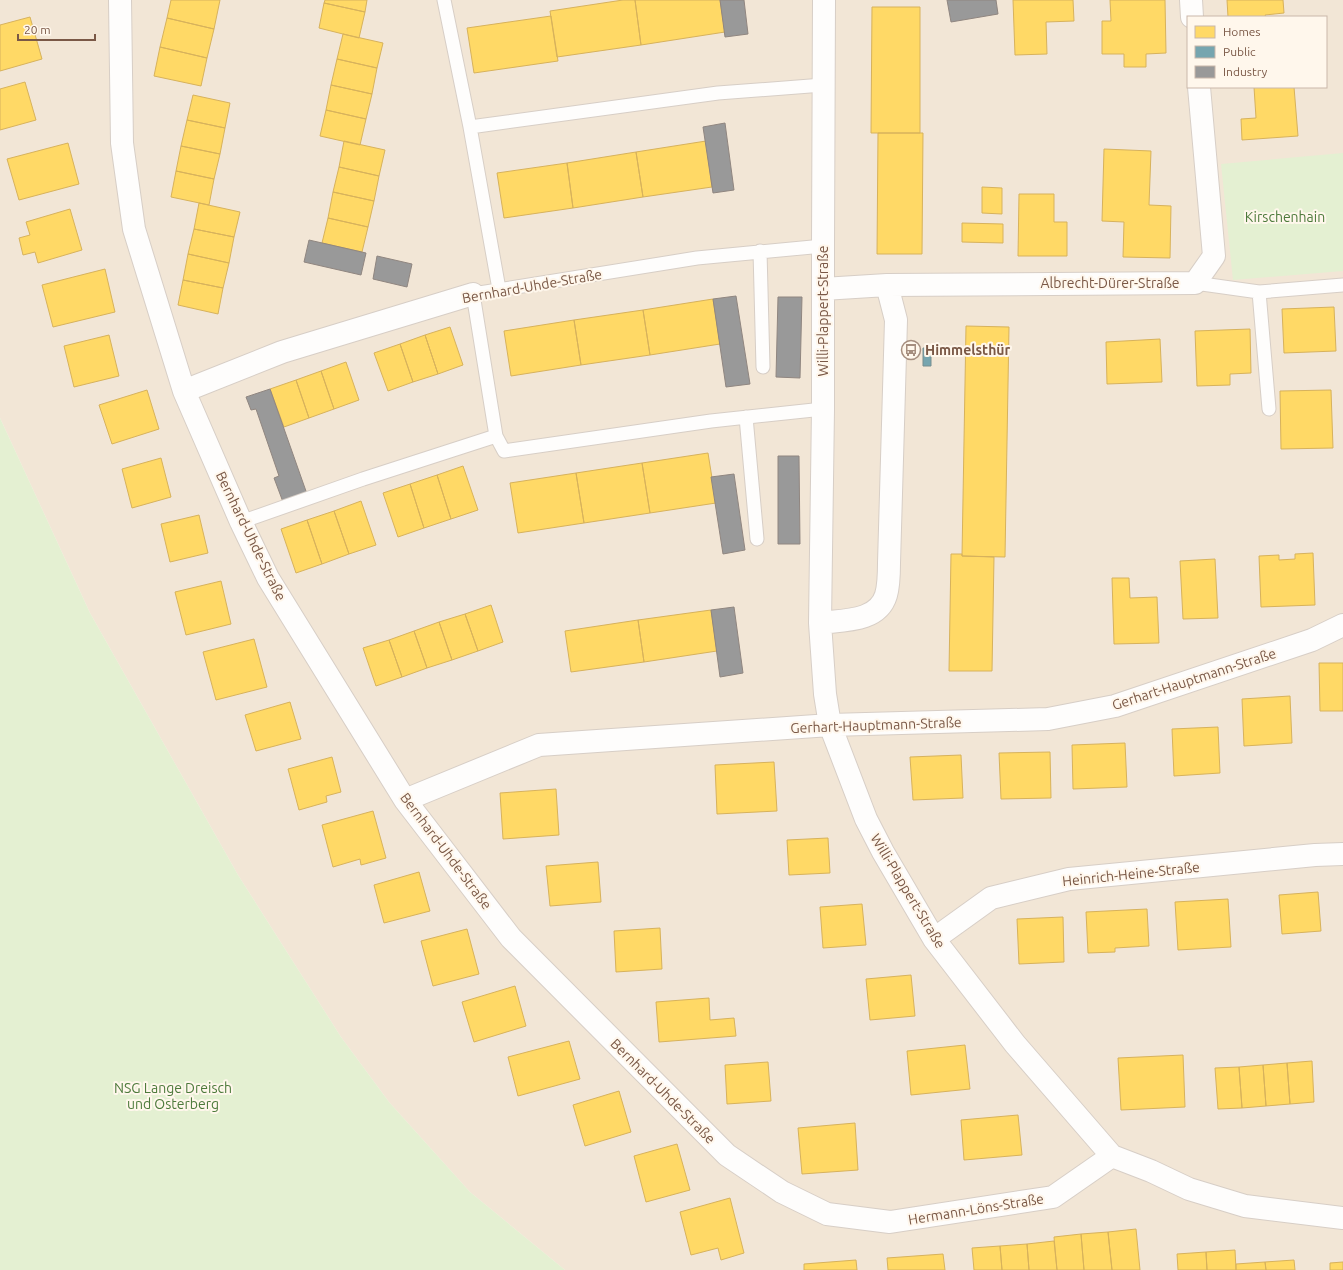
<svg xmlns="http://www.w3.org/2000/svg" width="1343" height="1270" font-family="Ubuntu,sans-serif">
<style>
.residential{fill:#f2e6d6;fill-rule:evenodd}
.green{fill:#e4f0d2}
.homes{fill:#ffd966;stroke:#d7b25c}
.public{fill:#76a5af;stroke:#778e90}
.industry{fill:#999;stroke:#908680}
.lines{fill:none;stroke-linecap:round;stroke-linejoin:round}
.lane-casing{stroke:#d7cec6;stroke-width:15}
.street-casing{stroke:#d7cec6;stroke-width:24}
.lane{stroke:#fefdfc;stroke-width:13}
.street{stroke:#fefdfc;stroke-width:22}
.labels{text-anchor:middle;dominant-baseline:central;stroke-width:4;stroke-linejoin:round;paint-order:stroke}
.park-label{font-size:14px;fill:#4d7a3b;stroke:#fff7ec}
.street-label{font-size:14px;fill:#7a5846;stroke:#fff7ec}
.poi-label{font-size:14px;font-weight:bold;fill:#7a5846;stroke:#fff7ec;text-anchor:start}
</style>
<rect width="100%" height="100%" fill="#f8f3e9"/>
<path class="residential" d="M0 0H1343V1270H565L470 1192 389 1102 341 1037 238 875 90 613 0 418ZM1188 17H1326V87H1188Z"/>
<path class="green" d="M1343 153V271L1233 280 1221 164Z
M0 418 90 613 238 875 341 1037 389 1102 470 1192 565 1270H0Z"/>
<path class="homes" d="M171 0H220L214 29 167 18Z
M325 0H367L365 12 324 3Z
M623 0H635L641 45 557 57 550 11Z
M635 0H720L725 32 641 45Z
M1013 0H1073L1074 21 1046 22 1047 54 1015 55Z
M1110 0H1165L1166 53 1146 54V67H1124V54H1102V21H1111Z
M1227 0H1283L1284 13 1265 15 1266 17H1228Z
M324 3 365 12 359 38 319 28Z
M872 7H920V133H871Z
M551 16 558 61 474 73 467 28Z
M30 17 42 59 0 71V25Z
M167 18 214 29 207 58 160 47Z
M343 34 383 43 377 68 337 59Z
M160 47 207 58 201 86 154 76Z
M337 59 377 68 372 94 331 85Z
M25 82 36 120 0 130V89Z
M331 85 372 94 366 119 326 110Z
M1254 87H1294L1298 136 1242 140 1241 119 1256 118Z
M193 95 230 103 225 128 187 120Z
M326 110 366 119 360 145 320 136Z
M187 120 225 128 220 154 181 146Z
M878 133H923L922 254H877Z
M344 141 385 150 379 176 339 167Z
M706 141 712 187 643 197 636 152Z
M68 143 79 184 19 200 7 159Z
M181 146 220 154 214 179 176 171Z
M1104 149 1151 151 1149 205 1171 206 1170 258 1123 257 1124 222 1102 221Z
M636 152 643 197 573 208 567 163Z
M567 163 573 208 504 218 497 173Z
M339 167 379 176 374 201 333 192Z
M176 171 214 179 209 205 171 197Z
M982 187 1002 188V214L982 213Z
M333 192 374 201 368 227 328 218Z
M1019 194H1054V222H1067V256H1018Z
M199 203 240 212 234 237 194 229Z
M70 209 82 250 38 263 35 252 23 255 19 238 30 235 26 222Z
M328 218 368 227 362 252 322 243Z
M962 223 1003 224V243L962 242Z
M194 229 234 237 229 263 188 254Z
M188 254 229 263 223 288 183 280Z
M105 269 115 312 53 327 42 285Z
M183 280 223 288 218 314 178 305Z
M713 299 720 344 650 355 643 310Z
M1334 307 1336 351 1284 353 1282 309Z
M643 310 650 355 581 365 574 320Z
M574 320 581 365 511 376 504 331Z
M966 326 1009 327 1005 557 962 556Z
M450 327 463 365 438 374 425 335Z
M1250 329 1251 373 1230 374V385L1197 386 1195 331Z
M109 335 119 376 74 387 64 346Z
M425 335 438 374 413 382 400 344Z
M1160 339 1162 382 1107 384 1106 342Z
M400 344 413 382 388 391 374 353Z
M346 362 359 400 334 409 321 371Z
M321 371 334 409 309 418 296 380Z
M296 380 309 418 284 427 270 389Z
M147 390 159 429 112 444 99 405Z
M1331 390 1333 448 1281 449 1280 391Z
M708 453 716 503 650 513 642 463Z
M161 458 171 497 132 508 122 469Z
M642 463 650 513 584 523 576 473Z
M463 466 478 510 451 519 437 475Z
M576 473 584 523 518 533 510 483Z
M437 475 451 519 424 528 410 484Z
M410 484 424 528 398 537 383 493Z
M361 501 376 545 349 554 334 511Z
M334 511 349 554 322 564 307 520Z
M199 515 208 553 170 562 161 524Z
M307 520 322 564 296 573 281 529Z
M1313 553 1315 605 1261 607 1259 556 1279 555V560L1295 559V554Z
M951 554H962V556L994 557 992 671H949Z
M1215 559 1218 618 1183 619 1180 561Z
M1112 578H1129L1130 598 1157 597 1159 643 1114 644Z
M221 581 231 624 186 635 175 592Z
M491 605 503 642 478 651 465 614Z
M711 610 717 651 644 662 638 620Z
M465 614 478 651 452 660 439 622Z
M638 620 644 662 571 672 565 631Z
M439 622 452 660 427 668 414 631Z
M414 631 427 668 402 677 389 640Z
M254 639 267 687 216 700 203 652Z
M389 640 402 677 376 686 363 648Z
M1319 663H1343V711H1320Z
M1290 696 1292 743 1244 746 1242 699Z
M290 702 301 739 256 751 245 715Z
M1218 727 1220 773 1174 776 1172 729Z
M1125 743 1127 787 1073 789 1072 745Z
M1050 752 1051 798 1001 799 999 753Z
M961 755 963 798 913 800 910 757Z
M332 757 341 792 326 796 327 802 299 810 288 769Z
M774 762 777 811 717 814 715 765Z
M556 789 559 835 503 839 500 793Z
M373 811 386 858 361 865 360 859 333 867 322 825Z
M828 838 830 873 789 875 787 840Z
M598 862 601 902 550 906 546 866Z
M419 872 430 911 384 923 374 885Z
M1318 892 1321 931 1282 934 1279 895Z
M1228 899 1231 947 1178 950 1175 902Z
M862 904 866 945 823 948 820 907Z
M1147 909 1149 946 1115 948V952L1088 953 1086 912Z
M1063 917 1064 962 1019 964 1017 919Z
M660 928 662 969 616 972 614 931Z
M467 929 479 974 433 986 421 941Z
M911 975 915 1016 870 1020 866 979Z
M515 986 526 1026 474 1042 462 1002Z
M709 998 710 1020 734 1018 736 1036 659 1042 656 1002Z
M569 1041 580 1079 518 1096 508 1057Z
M965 1045 970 1089 911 1095 907 1051Z
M1183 1055 1185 1107 1121 1110 1118 1058Z
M1312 1061 1314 1102 1290 1104 1287 1063Z
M768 1062 771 1101 727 1104 725 1065Z
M1287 1063 1290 1104 1266 1106 1263 1065Z
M1263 1065 1266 1106 1242 1108 1239 1067Z
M1239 1067 1242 1108 1218 1109 1215 1068Z
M619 1091 631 1132 585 1146 573 1105Z
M1018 1115 1022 1155 964 1160 961 1120Z
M855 1123 858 1170 802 1174 798 1128Z
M677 1144 690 1190 646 1202 634 1156Z
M730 1198 744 1253 721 1260 718 1248 691 1255 680 1212Z
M1136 1229 1140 1270H1112L1108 1232Z
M1108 1232 1112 1270H1084L1081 1234Z
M1081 1234 1084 1270H1057L1054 1237Z
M1054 1241 1057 1270H1029L1027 1244Z
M1027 1244 1029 1270H1002L1000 1246Z
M1000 1246 1002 1270H974L972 1248Z
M1235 1250 1236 1270H1207L1206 1252Z
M1206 1252 1207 1270H1178L1177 1254Z
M943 1254 945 1270H888L887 1258Z
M856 1260 857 1270H804V1264Z
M1294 1260 1295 1270H1266L1265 1262Z
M1265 1262 1266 1270H1236V1264Z
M1343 1262V1270H1330V1263Z"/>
<path class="public" d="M923 348H931V366H923Z"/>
<path class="industry" d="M720 0H744L748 34 725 37Z
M947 0H996L998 14 951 22Z
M725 123 734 190 713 193 703 127Z
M309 240 366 253 361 275 304 262Z
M377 256 412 264 407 287 373 279Z
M736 296 750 384 726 387 713 299Z
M778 297H802L800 378 776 377Z
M270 389 307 494 283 502 274 478 279 476 256 409 251 410 246 397Z
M778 456H799L800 544H778Z
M734 474 745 550 723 554 711 477Z
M734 607 743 673 720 677 711 610Z"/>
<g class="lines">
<g class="lane-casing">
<path id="lane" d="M444 0 470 127 499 289
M470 127 718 93 823 85
M823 246 697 258 473 294 496 436 504 451 711 421 823 409
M760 251 763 367
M1195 283 1259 292 1343 285
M1259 292 1269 409
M746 417 757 539
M241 522 363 479 496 436"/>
</g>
<g class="street-casing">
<path id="street" d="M120 0 122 143 134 229 184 391 241 522 268 578 405 800 511 938 727 1155 782 1192 827 1214 890 1222 1053 1197 1112 1156
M824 0 823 246V409L820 623 825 694 830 725 866 819 883 852 934 939 1015 1044 1112 1156 1151 1171 1189 1189 1245 1206 1343 1218
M1191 0 1192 17
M823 289 887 285 1195 283 1214 256 1199 87
M184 391 282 352 473 294
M820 623C843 620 878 622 886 595 889 585 889 574 889 563L896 320 887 285
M405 800 539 745 830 725 1048 719 1115 706 1312 640 1343 625
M934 939 991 898 1069 879 1315 855 1343 854"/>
</g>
<use href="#lane" class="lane"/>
<use href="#street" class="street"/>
</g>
<defs>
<g id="bus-ring" transform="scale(1)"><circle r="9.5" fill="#fff7ec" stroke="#a68e7f" stroke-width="1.5"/><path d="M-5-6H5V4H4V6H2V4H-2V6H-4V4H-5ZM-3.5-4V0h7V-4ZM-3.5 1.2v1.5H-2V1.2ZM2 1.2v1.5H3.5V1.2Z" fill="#a68e7f"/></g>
</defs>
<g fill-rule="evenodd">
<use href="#bus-ring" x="911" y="350"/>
</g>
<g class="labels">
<g class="park-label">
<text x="1285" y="217">Kirschenhain</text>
<text x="173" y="1088">NSG Lange Dreisch<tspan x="173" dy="16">und Osterberg</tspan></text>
</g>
<g class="street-label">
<text x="1110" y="283">Albrecht-Dürer-Straße</text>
<text transform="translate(532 286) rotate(-10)">Bernhard-Uhde-Straße</text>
<text transform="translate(823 311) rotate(-90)">Willi-Plappert-Straße</text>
<text transform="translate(251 536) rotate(64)">Bernhard-Uhde-Straße</text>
<text transform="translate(1194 679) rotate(-18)">Gerhart-Hauptmann-Straße</text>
<text transform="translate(876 725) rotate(-2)">Gerhart-Hauptmann-Straße</text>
<text transform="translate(446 851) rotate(53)">Bernhard-Uhde-Straße</text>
<text transform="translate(1131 874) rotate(-6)">Heinrich-Heine-Straße</text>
<text transform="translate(908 891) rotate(59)">Willi-Plappert-Straße</text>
<text transform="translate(663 1091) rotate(45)">Bernhard-Uhde-Straße</text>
<text transform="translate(976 1209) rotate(-9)">Hermann-Löns-Straße</text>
</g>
<g class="poi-label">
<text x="925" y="350">Himmelsthür</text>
</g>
</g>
<rect x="1187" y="16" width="140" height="72" fill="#fff7ec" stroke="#cab7aa"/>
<rect x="1195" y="26" width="20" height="12" fill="#ffd966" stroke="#cab7aa"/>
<text x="1223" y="36" font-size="12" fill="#7a5846">Homes</text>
<rect x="1195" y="46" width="20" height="12" fill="#76a5af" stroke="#cab7aa"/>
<text x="1223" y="56" font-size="12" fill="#7a5846">Public</text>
<rect x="1195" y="66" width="20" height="12" fill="#999999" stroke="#cab7aa"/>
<text x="1223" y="76" font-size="12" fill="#7a5846">Industry</text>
<path d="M18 34v6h77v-6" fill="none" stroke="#7a5846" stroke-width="2"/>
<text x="24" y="34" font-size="12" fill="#7a5846" stroke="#fff7ec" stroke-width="3" paint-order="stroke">20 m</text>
</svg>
